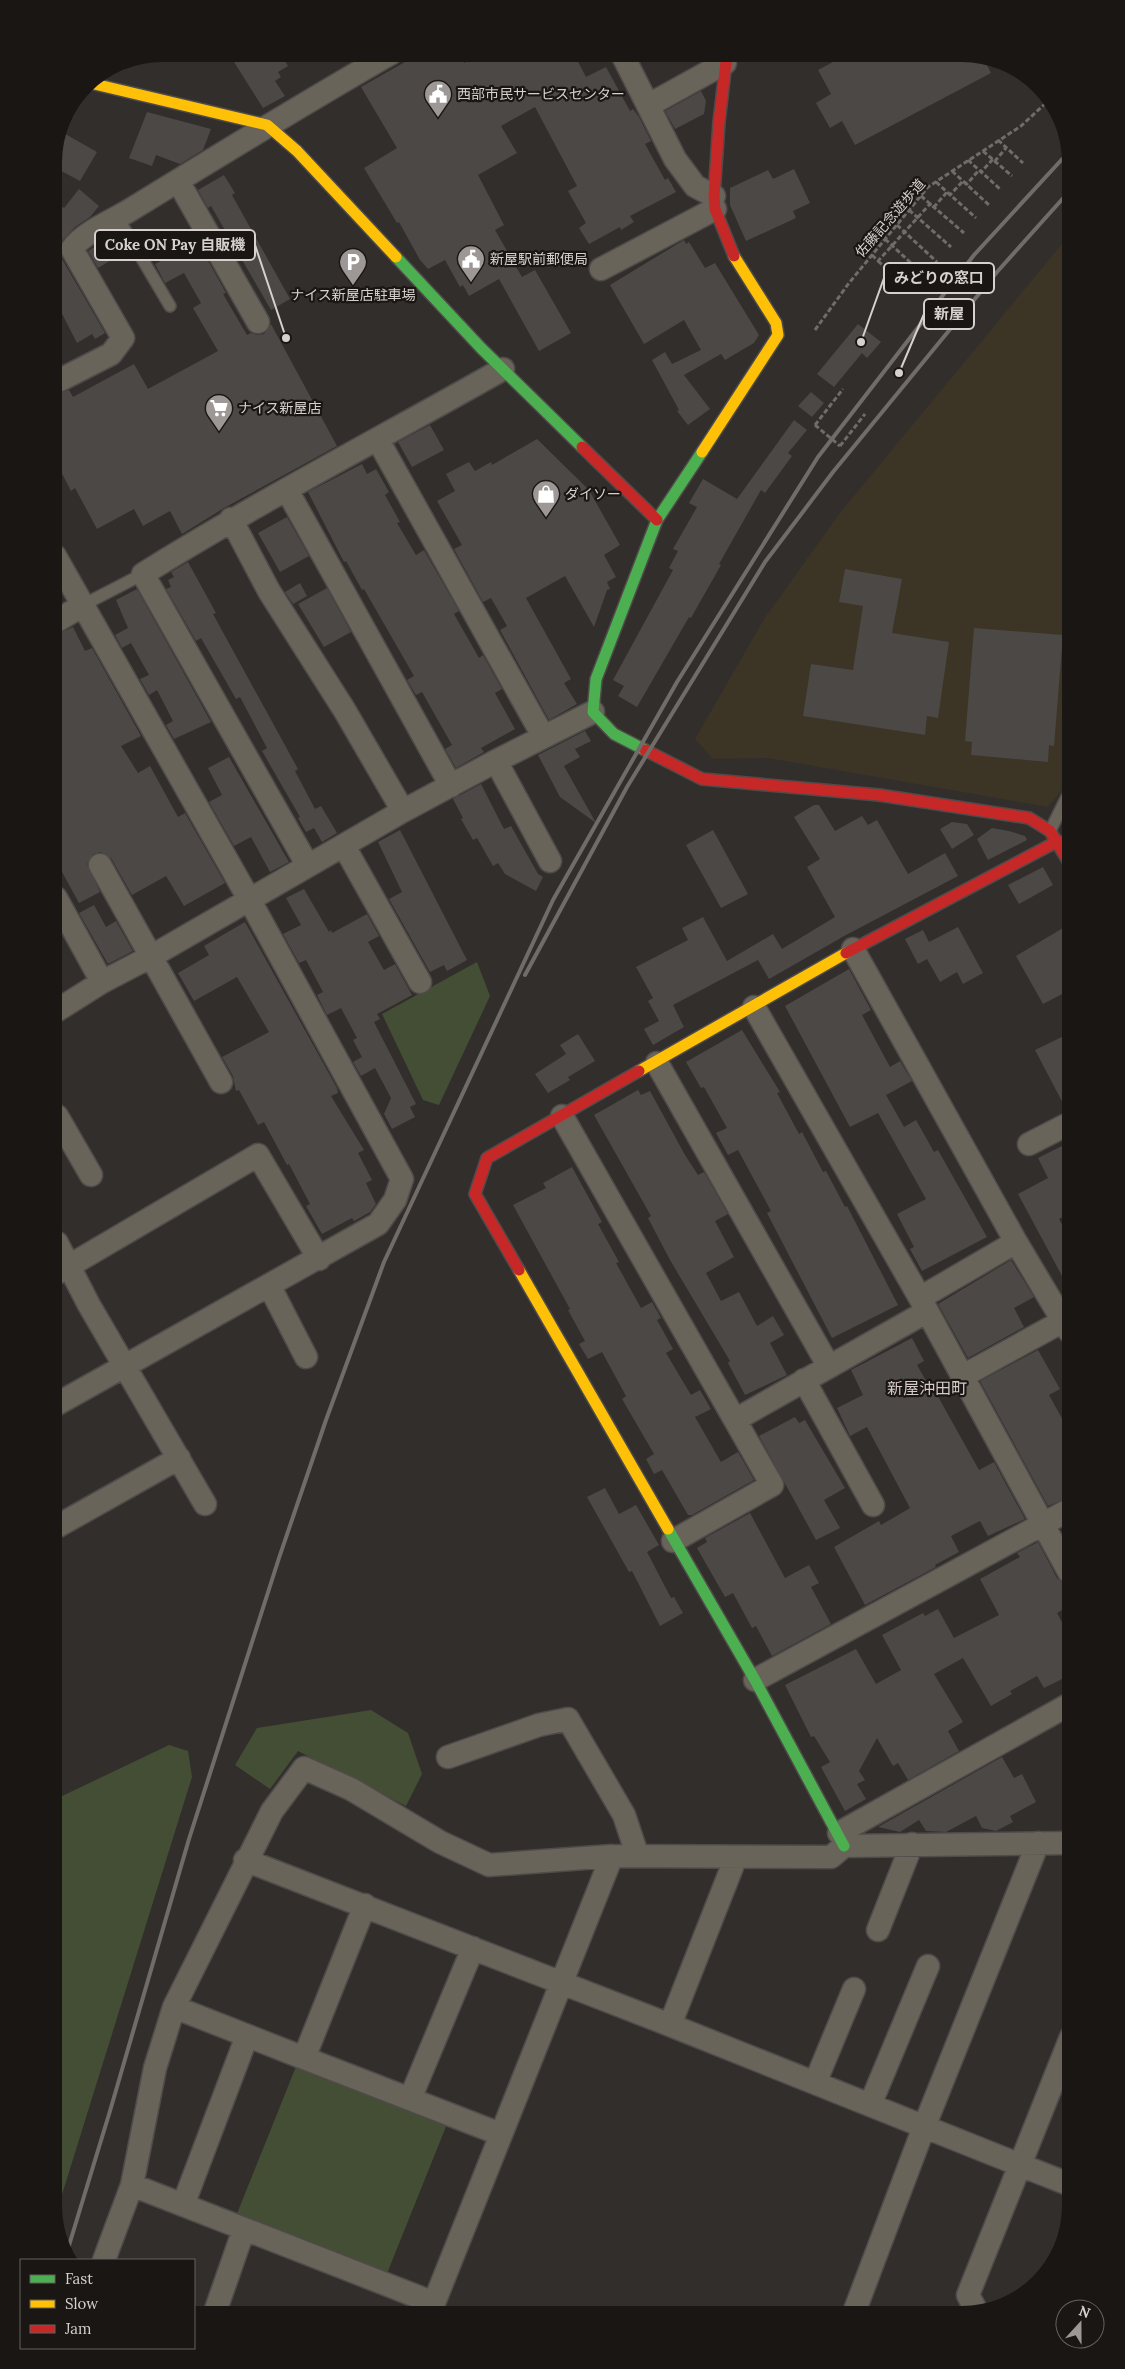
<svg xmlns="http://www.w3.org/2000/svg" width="1125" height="2369" font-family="Lora,'Noto Sans JP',serif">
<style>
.industrial{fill:#3c3425}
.green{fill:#434e35}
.building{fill:#4b4846}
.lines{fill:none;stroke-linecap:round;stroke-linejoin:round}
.lane-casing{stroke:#4f4b4a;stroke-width:14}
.street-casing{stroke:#4f4b4a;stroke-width:25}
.fast-casing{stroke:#4f4b4a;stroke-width:14}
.slow-casing{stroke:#4f4b4a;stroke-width:14}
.jam-casing{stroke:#4f4b4a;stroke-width:14}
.path{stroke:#706c66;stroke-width:3;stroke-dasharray:5 2.5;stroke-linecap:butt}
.lane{stroke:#69645a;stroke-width:11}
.street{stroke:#69645a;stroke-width:22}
.fast{stroke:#4caf50;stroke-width:11}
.slow{stroke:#ffc107;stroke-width:11}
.jam{stroke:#c62828;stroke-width:11}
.rail{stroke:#706c67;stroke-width:4}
.path-bridge{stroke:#706c66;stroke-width:3;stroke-dasharray:5 2.5;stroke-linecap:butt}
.labels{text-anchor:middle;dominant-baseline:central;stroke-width:4.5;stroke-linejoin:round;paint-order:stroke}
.poi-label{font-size:14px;fill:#d6d1cf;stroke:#191614;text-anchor:start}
.street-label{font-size:14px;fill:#d6d1cf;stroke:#191614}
.quarter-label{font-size:16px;fill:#d6cbc7;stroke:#191614}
.leader{fill:none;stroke:#d6d1cf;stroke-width:2}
.callout-dot{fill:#d6d1cf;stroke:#191614;stroke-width:2}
.callout{fill:#191614;stroke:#d6d1cf;stroke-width:2}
.callout-label{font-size:15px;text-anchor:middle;font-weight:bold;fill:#d6d1cf}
</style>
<rect width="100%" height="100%" fill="#322e2c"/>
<path class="industrial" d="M1066 239 1067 784 1048 807 768 758 713 759 695 739 764 619 839 514Z"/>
<path class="green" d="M477 962 490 996 439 1105 423 1100 382 1014Z
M371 1710 408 1733 422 1774 406 1806 298 1751 270 1789 235 1765 257 1728Z
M169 1745 188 1751 192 1777 60 2201 58 1798Z
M297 2064 447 2124 386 2276 236 2216Z"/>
<path class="building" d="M229 54H281L288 66 278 72 281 77 275 81 285 96 263 108Z
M419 54H459L464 63 482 54H574L586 77 606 67 630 111 633 109 639 117 651 141 645 144 665 180 668 178 676 192 630 216 634 222 621 230 620 227 589 244 579 228 586 223 568 191 577 186 535 107 501 126 517 153 478 175 504 225 495 230 522 277 535 270 571 333 539 351 499 279 469 296 463 285 460 287 445 260 428 269 420 260 399 222 397 223 364 168 397 148 361 87Z
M848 54H970L984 59 991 73 855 145 842 121 830 128 816 103 831 94 818 70Z
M701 91 706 101 704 114 675 129 665 111Z
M147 112 211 129 203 150 180 164 156 155 152 166 129 158Z
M60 131 97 152 80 181 54 167V156Z
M794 169 810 203 793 211 796 218 746 241 730 205V188L768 170 773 179Z
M224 175 235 193 232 195 290 299 271 310 211 206 208 208 198 190Z
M79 189 99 206 90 217 75 227 62 241 59 247 60 255 54 262V201L64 208Z
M118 232 128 250 98 268 88 251Z
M684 240 686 244 689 242 705 268 715 263 759 335 754 343 725 360 721 354 684 375 710 409 688 425 677 411 679 410 652 360 665 352 672 364 701 350 684 320 644 344 610 285Z
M190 245 194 252 201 248 226 293 223 294 247 335 251 333 257 335 264 334 271 324 337 446 224 508 182 534 170 511 143 526 134 509 97 529 75 488 71 491 55 460V392L60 393 69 390 73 397 134 364 148 389 218 351 193 308 201 303 184 273 165 283 155 264Z
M62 259 105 333 95 339 92 334 77 343 54 298V264Z
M858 324 881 342 867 358 862 353 834 387 817 374Z
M811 392 824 403 812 417 798 406Z
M794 420 807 430 788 453 792 456 765 493 761 490 719 564 721 565 700 602 691 618 689 617 637 707 618 696 624 686 613 680 673 570 669 568 678 551 673 549 697 507 689 503 703 479 737 499Z
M430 425 444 450 412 467 398 442Z
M537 439 589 490 620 545 604 555 616 577 607 582 610 589 607 590 594 627 565 576 526 598 571 679 564 683 577 704 549 720 500 630 507 626 491 598 483 602 454 549 462 545 437 501 455 491 446 474 469 462 475 471 491 462 492 465Z
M362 464 367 474 376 469 389 492 385 495 400 522 397 523 416 555 424 550 459 611 454 614 479 658 483 655 502 689 495 693 515 729 481 748 484 752 456 768 445 749 452 745 422 692 416 695 407 680 414 676 364 589 362 590 346 561 344 562 308 492Z
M287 517 309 556 280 572 258 533Z
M188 562 216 613 213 614 298 769 295 771 315 809 321 806 337 833 322 842 314 828 306 832 298 818 300 817 262 751 267 748 240 697 236 699 201 638 196 641 166 589 171 587 168 580 174 577 171 572Z
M845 569 902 579 892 633 949 642 938 718 927 716 925 735 803 716 811 664 853 670 863 606 839 602Z
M300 583 307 596 293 604 285 592Z
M327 588 351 632 324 647 298 604Z
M137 589 211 722 174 739 166 725 173 721 157 690 149 695 140 679 149 675 131 643 122 648 115 635 128 628 116 600Z
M73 627 85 651 92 648 141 736 121 746 138 773 150 766 178 817 185 813 225 883 184 906 166 876 132 895 111 858 101 852 93 854 87 864 100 892 79 903 56 861 55 635Z
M974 628 1063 635 1054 746 1049 745 1048 762 971 755 972 742 965 741Z
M585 731 591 741 575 749 580 757 564 766 596 823 560 797 538 755Z
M229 757 289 862 270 872 251 837 234 846 209 802 222 795 208 768Z
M481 784 504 829 511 826 538 874 543 877 536 891 505 874 498 863 493 866 477 838 473 840 461 819 463 818 453 799Z
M814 805H819L835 831 862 816 868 825 877 820 908 874 945 853 958 876 846 935 769 979 758 960 673 1005 684 1027 653 1045 644 1029 659 1021 648 1001 653 998 636 967 688 940 682 928 703 917 727 961 773 934 782 949 835 917 807 867 820 859 794 817Z
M952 822 967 824 974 835 952 849 940 829Z
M992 828 1009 831 1025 836 1027 840 988 860 977 839Z
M400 830 467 960 447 971 444 965 430 972 389 899 402 892 378 842Z
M713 830 748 894 721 908 686 845Z
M1043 867 1053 885 1019 904 1008 885Z
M304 889 329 932 331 930 332 933 367 914 379 936 368 942 384 970 395 964 412 995 377 1014 380 1019 374 1022 416 1104 410 1107 415 1117 392 1129 384 1114 391 1098 375 1068 361 1076 353 1062 362 1057 353 1040 357 1038 341 1008 327 1015 317 995 323 992 306 960 299 963 283 934 301 925 286 898Z
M94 905 106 927 116 921 133 951 108 964 79 913Z
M245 922 337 1088 338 1093 331 1096 364 1150 358 1153 372 1180 366 1183 376 1204 370 1212 354 1221 352 1218 322 1234 306 1206 310 1204 289 1164 287 1165 264 1122 258 1125 239 1090 236 1091 233 1076 222 1057 269 1032 237 977 194 1001 178 973 209 955 204 946Z
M1068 925V991L1043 1004 1016 956Z
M958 927 983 973 963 984 957 972 940 982 927 959 918 964 905 939 923 930 929 942Z
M849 969 871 1010 862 1015 890 1067 900 1061 912 1081 886 1095 904 1127 916 1120 934 1152 938 1150 987 1237 922 1271 910 1249 914 1247 897 1214 926 1199 878 1113 850 1127 785 1006Z
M742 1030 780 1092 777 1093 799 1134 802 1132 823 1172 826 1171 845 1207 847 1206 898 1305 832 1338 767 1213 771 1211 738 1150 728 1155 716 1133 727 1128 704 1087 701 1088 686 1062Z
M578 1034 595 1061 568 1077 570 1080 548 1093 535 1074 566 1054 560 1045Z
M1068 1034V1111H1067L1035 1050Z
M638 1090 641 1095 650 1091 685 1155 698 1175 704 1172 728 1214 715 1221 734 1257 706 1273 721 1301 739 1292 757 1326 773 1316 784 1335 770 1343 787 1375 745 1395 728 1363 730 1361 670 1260 648 1218 651 1216 594 1115Z
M1068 1143V1214L1059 1219 1069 1238V1289L1018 1194 1048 1178 1038 1158Z
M572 1167 602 1222 598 1224 619 1262 616 1263 641 1308 652 1302 661 1318 657 1320 673 1349 666 1353 691 1395 700 1390 711 1409 695 1417 721 1462 738 1452 754 1480 692 1515H688L662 1470 654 1474 646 1459 654 1454 622 1399 626 1396 602 1352 588 1359 579 1344 585 1341 568 1310 570 1309 513 1205 546 1188 543 1183Z
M1011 1260 1034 1297 1014 1308 1024 1327 968 1358 938 1304Z
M912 1338 924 1361 917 1365 934 1395 936 1393 979 1470 994 1462 1025 1519 988 1536 980 1521 951 1536 959 1552 935 1565 936 1567 865 1605 834 1547 879 1521 881 1525 910 1508 867 1427 850 1436 837 1408 863 1395 851 1370Z
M1038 1350 1060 1389 1049 1395 1069 1431V1497L1048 1506 980 1381Z
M795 1417 799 1423 805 1420 845 1488 824 1500 840 1528 816 1540 759 1436Z
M605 1488 619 1514 636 1505 659 1545 647 1552 671 1598 674 1597 683 1613 660 1626 632 1571 629 1572 587 1497Z
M750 1513 785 1578 809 1565 819 1583 811 1587 831 1624 772 1656 756 1626 752 1628 733 1593 725 1597 697 1548 707 1542 705 1538Z
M1038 1542 1057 1578 1063 1583 1069 1585 1070 1605 1057 1613 1070 1637V1675L1044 1688 1037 1676 1010 1691 1012 1694 991 1706 963 1658 934 1674 963 1722 948 1731 959 1751 908 1780 898 1763 893 1766 877 1738 859 1771 865 1780 857 1784 866 1799 845 1811 821 1767 830 1762 814 1736 811 1737 785 1685 856 1649 876 1684 901 1670 882 1635 923 1613 925 1616 938 1609 954 1638 999 1615 980 1579 1020 1557 1017 1553Z
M1002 1757 1014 1778 1022 1774 1036 1802 1010 1816 1013 1822 996 1831 982 1828 976 1816 946 1832 926 1831 919 1820 900 1832 878 1827Z"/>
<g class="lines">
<g class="lane-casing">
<path id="lane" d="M118 218 170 306
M83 605 143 574
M1050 831 1067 797"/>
</g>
<g class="street-casing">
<path id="street" d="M622 54 675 159 695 186 714 196
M649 105 725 63
M178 181 258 322
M601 269 715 209
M60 380 111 354 123 338 72 249C83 232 117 219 135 207 220 155 304 103 390 54
M378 440 543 736
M287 490 451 786
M231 519 269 591 345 711 403 811
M55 556 249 899 402 1179 395 1200 378 1224 57 1404
M55 622 83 605
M496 761 550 861
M344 846 420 982
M100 865 221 1082
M308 866 143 574C260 501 383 437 503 369
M56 898 102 982
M853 949 1016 1242 920 1298
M754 1007 920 1298 1069 1572
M56 1011 102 982 152 956 403 811 496 761 593 712
M657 1063 828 1365
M57 1116 91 1175
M562 1116 735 1420 926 1312
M1029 1144 1068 1124
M1016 1242 1069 1331
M57 1243 89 1305 205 1504
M57 1273 258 1155 319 1259
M269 1285 306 1357
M963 1376 1063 1321
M804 1380 873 1505
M58 1526 179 1458
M673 1541 772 1485 735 1420
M755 1680 1069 1510
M448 1757 539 1725 568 1719 624 1815 637 1854
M839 1833 1070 1704
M245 1860 670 2025 1020 2165 968 2295 976 2310
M365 1905 304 2058 500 2134
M878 1930 912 1844
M174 2007 304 2058
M670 2025 736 1857
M1071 2037 1020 2165 1071 2185
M815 2083 854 1989
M410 2099 473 1948
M870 2105 928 1966
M132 2185 434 2303
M183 2205 247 2036
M104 2260 132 2185 155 2068 174 2007 272 1811 304 1768 351 1789 440 1842 489 1865 612 1856
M855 2310 924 2127 1038 1843
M430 2313 612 1856 831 1857 844 1846 1070 1843
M214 2315 244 2229"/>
</g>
<g class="fast-casing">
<path id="fast" d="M396 257 481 348 582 447
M645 750 614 734 593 712 596 679 657 520 702 452
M668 1529 755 1680 844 1846"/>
</g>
<g class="slow-casing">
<path id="slow" d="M90 83 267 125 297 151 396 257
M702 452 778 335 776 323 734 256
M639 1071 846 953
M519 1270 668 1529"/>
</g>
<g class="jam-casing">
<path id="jam" d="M727 54 719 122 714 196 715 209 734 256
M582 447 657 520
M645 750 702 779 879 795 1029 818 1050 831 1067 859
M846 953 1058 841
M519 1270 475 1194 487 1158 639 1071"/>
</g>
<path class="path" d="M998 140 1023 163
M983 151 1012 176
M968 160 1000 189
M952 171 989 205
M936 182 976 218
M921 196 964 233
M909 210 951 247
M897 225 937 262
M885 239 925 276
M872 255 878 261 930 204 934 207 947 192 950 195 963 181 967 184 979 170 981 172 993 159 995 161 1006 148
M878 261 912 292
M815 330 849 283 928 187 1021 126 1047 102
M815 425 843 389
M840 446 865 414"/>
<use href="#lane" class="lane"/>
<use href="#street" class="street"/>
<use href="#fast" class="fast"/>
<use href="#slow" class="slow"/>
<use href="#jam" class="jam"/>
<path class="rail" d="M525 975 627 787 765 562 833 472 997 272 1066 195
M67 2252 110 2111 189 1839 279 1558 326 1420 384 1262 553 900 677 682 818 457 974 255 1065 156"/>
<path class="path-bridge" d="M815 425 840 446"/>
</g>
<defs>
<g id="civic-pin" transform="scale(1.4375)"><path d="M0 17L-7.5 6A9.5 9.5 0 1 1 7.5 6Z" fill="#9d9896" stroke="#191614"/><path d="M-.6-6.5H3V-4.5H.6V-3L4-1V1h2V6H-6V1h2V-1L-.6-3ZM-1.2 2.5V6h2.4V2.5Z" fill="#fff"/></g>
<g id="parking-pin" transform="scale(1.4375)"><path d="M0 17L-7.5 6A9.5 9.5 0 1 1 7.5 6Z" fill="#9d9896" stroke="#191614"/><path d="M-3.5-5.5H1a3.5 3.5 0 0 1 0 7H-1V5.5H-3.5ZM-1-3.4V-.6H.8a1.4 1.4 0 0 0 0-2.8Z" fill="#fff"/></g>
<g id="supermarket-pin" transform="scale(1.4375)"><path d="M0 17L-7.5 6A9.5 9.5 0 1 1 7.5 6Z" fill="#9d9896" stroke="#191614"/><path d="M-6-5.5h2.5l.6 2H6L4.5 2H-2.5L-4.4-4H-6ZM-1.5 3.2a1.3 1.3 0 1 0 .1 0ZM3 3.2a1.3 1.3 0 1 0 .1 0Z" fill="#fff"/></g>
<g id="shop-pin" transform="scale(1.4375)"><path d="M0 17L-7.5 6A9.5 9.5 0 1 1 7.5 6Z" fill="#9d9896" stroke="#191614"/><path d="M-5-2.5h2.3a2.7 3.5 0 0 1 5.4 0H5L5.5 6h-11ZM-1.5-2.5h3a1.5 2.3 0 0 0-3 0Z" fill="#fff"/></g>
</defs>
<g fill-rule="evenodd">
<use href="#civic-pin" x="438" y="94"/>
<use href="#civic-pin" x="471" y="259"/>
<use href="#parking-pin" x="353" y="262"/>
<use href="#supermarket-pin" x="219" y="408"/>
<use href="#shop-pin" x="546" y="494"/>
</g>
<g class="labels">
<g class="poi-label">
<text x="457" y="94">西部市民サービスセンター</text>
<text x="490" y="259">新屋駅前郵便局</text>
<text x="353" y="295" text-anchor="middle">ナイス新屋店駐車場</text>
<text x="238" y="408">ナイス新屋店</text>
<text x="565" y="494">ダイソー</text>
</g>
<g class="street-label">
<text transform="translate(890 218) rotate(-49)">佐藤記念遊歩道</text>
</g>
<g class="quarter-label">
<text x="927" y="1388">新屋沖田町</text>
</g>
</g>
<path d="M0 0H1125V2369H0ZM162 62H962A100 100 0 0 1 1062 162V2206A100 100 0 0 1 962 2306H162A100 100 0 0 1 62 2206V162A100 100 0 0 1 162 62Z" fill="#191614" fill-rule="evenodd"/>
<path class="leader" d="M286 338L255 245M861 342L884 278M899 373L924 314"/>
<g class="callout-dot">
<circle cx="286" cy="338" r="5"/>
<circle cx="861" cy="342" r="5"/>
<circle cx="899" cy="373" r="5"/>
</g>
<g class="callout">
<rect x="95" y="230" width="160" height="30" rx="5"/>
<rect x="884" y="263" width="110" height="30" rx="5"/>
<rect x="924" y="299" width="50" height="30" rx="5"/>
</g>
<g class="callout-label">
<text x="175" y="250">Coke ON Pay 自販機</text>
<text x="939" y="283">みどりの窓口</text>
<text x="949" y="319">新屋</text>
</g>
<rect x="20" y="2259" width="175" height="90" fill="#191614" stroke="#65615f"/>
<rect x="30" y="2275" width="25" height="8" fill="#4caf50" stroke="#65615f"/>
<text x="65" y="2284" font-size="15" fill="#d6d1cf">Fast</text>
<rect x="30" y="2300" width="25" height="8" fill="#ffc107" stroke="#65615f"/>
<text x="65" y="2309" font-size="15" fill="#d6d1cf">Slow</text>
<rect x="30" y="2325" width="25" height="8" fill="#c62828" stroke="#65615f"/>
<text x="65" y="2334" font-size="15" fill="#d6d1cf">Jam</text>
<g transform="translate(1080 2324) rotate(21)"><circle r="24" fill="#191614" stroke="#65615f"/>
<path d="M0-4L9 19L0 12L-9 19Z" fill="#9d9896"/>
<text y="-8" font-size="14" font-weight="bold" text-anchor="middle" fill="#d6d1cf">N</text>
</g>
</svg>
